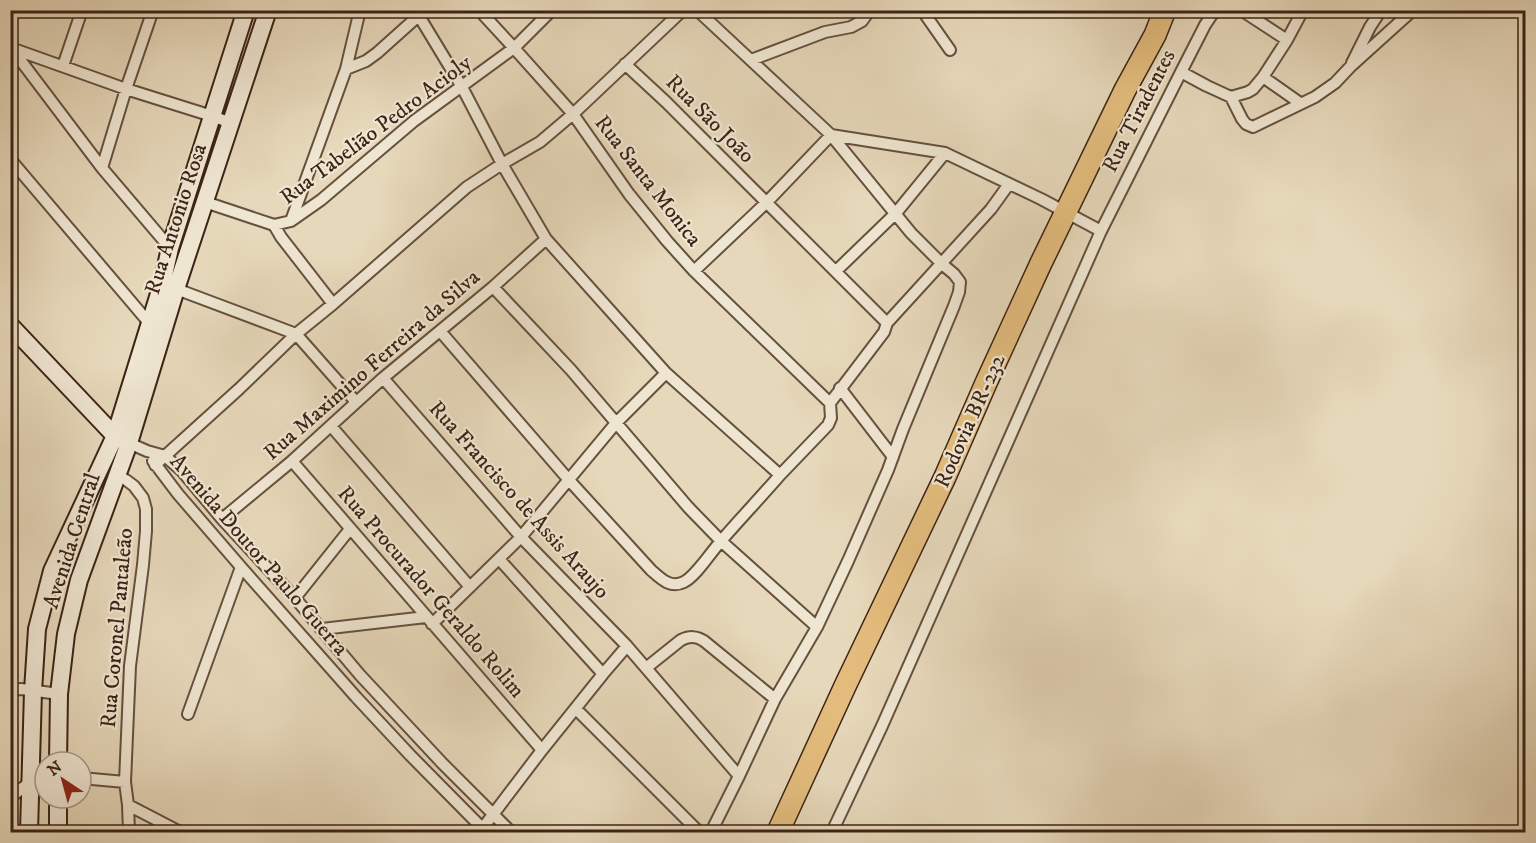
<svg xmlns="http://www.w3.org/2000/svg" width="1536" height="843" font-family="'IM FELL DW Pica',serif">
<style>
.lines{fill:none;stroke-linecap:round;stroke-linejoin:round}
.street-casing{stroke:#66503f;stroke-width:14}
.secondary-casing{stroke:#3c2316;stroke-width:20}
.highway-casing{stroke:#3c2316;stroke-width:24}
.street{stroke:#efe6d2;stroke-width:10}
.secondary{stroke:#efe6d2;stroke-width:16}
.highway{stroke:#e3bc7d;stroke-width:21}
.labels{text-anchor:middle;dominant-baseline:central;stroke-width:4.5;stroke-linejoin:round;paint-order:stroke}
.street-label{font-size:22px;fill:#3c2316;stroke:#efe6d2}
</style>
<rect width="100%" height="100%" fill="#e6d8ba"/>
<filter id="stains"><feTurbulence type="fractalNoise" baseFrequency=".00333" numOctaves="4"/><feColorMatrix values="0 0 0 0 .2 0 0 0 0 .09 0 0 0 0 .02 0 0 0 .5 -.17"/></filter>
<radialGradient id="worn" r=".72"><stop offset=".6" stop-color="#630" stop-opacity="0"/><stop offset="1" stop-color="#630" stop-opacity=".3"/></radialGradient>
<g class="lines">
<g class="street-casing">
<path id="street" d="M153 10 126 89 102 168 170 248
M479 10 514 48 573 114 629 194 667 241 694 271 830 403
M697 10 831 135 911 233 942 264 954 274 960 282 959 292 954 306 903 429 888 470 848 561 817 627 775 699 739 776
M922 10 950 50
M1241 10 1287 40
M419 16 462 87 502 164 546 239 666 373 780 475 828 425 831 418 830 403 884 332 887 323 991 209 1009 184
M11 48 126 89 212 116 231 123
M12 49 102 168
M751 60 825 32 851 27 862 21 870 10
M1352 63 1370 27 1381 10
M625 64 666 102 887 323
M63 66 82 10
M346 69 366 61 377 53 425 10
M1181 72 1207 86 1231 97 1242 119 1246 124 1253 127 1315 97 1335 83 1351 66 1413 10
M1263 77 1300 103
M1231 97 1248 92 1253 89 1263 77 1287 40 1303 10
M831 135 945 153 1041 199 1101 231
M10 159 150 324
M205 202 274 225 291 221 321 200 414 121 514 48 552 10
M291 221 346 69 360 10
M274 225 281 237 333 304
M694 271 767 202 831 135
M836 271 896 213 945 153
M171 287 296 334 356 402
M493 287 571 370 688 507 721 541 817 627
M440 331 568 479 651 570C660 578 670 589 684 582 696 576 711 552 721 541 740 519 761 497 780 475
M383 378 521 537 627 646 739 776 711 832
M840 388 893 457
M331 426 470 587
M129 443 147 451 165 456 182 471 222 519 295 598 360 675 442 763 511 832
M153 461 178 494 241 567 356 697 410 755 486 832
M292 461 542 750
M155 465 239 389 296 334 333 304 467 187 502 164 540 142 573 114 683 10
M117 475 126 480 134 486 143 498 146 509V531L143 565 130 666 125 782 128 805 129 832
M222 519 292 461 383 378 493 287 546 239
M499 559 603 674
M295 598 350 529
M432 624 521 537 616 423 666 373
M322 629 426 617
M646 668 681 640C690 636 696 636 704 641L775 699
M10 690 21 689 59 694
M576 709 699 832
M188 714 241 567
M81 778 125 782
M10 798 30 782
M128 805 180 832
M482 829 542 750 603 674 627 646
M832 832 882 726 1101 231 1181 72 1205 25 1215 10"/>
</g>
<g class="secondary-casing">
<path id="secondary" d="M10 325 115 436 122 440
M58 762 59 694 66 634 79 580 129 443 176 289 268 10
M29 832 33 691 37 629 52 571 115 436 162 284 170 248 246 10
M58 832V798"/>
</g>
<g class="highway-casing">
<path id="highway" d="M778 832 846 684 945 477 986 383 1041 263 1125 90 1155 35 1165 10"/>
</g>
<use href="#street" class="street"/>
<use href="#secondary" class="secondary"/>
<use href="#highway" class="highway"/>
</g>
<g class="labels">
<g class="street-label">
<text transform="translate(1139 111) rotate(-63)">Rua Tiradentes</text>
<text transform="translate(710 119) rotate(45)">Rua São João</text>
<text transform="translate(376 130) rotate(-37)">Rua Tabelião Pedro Acioly</text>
<text transform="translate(648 181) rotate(52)">Rua Santa Monica</text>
<text transform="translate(176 219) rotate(-72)">Rua Antonio Rosa</text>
<text transform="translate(372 365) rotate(-41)">Rua Maximino Ferreira da Silva</text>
<text transform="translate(970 421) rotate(-66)">Rodovia BR-232</text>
<text transform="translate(519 500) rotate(48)">Rua Francisco de Assis Araujo</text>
<text transform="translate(72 541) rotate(-72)">Avenida Central</text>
<text transform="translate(259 555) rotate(49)">Avenida Doutor Paulo Guerra</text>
<text transform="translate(431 592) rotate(49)">Rua Procurador Geraldo Rolim</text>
<text transform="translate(117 628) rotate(-85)">Rua Coronel Pantaleão</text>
</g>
</g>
<rect width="1536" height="843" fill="none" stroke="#e6d8ba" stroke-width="36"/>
<rect x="12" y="12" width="1512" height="819" fill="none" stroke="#3c2316" stroke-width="3"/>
<rect x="18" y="18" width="1500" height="807" fill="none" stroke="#3c2316" stroke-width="1.5"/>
<g transform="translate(63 780) rotate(324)"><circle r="28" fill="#efe6d2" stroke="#a79887" stroke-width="1.5"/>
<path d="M0-4.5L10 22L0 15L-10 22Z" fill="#8f2418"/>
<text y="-9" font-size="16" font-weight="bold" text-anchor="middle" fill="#3c2316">N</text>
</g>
<rect width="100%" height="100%" filter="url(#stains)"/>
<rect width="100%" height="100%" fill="url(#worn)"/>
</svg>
